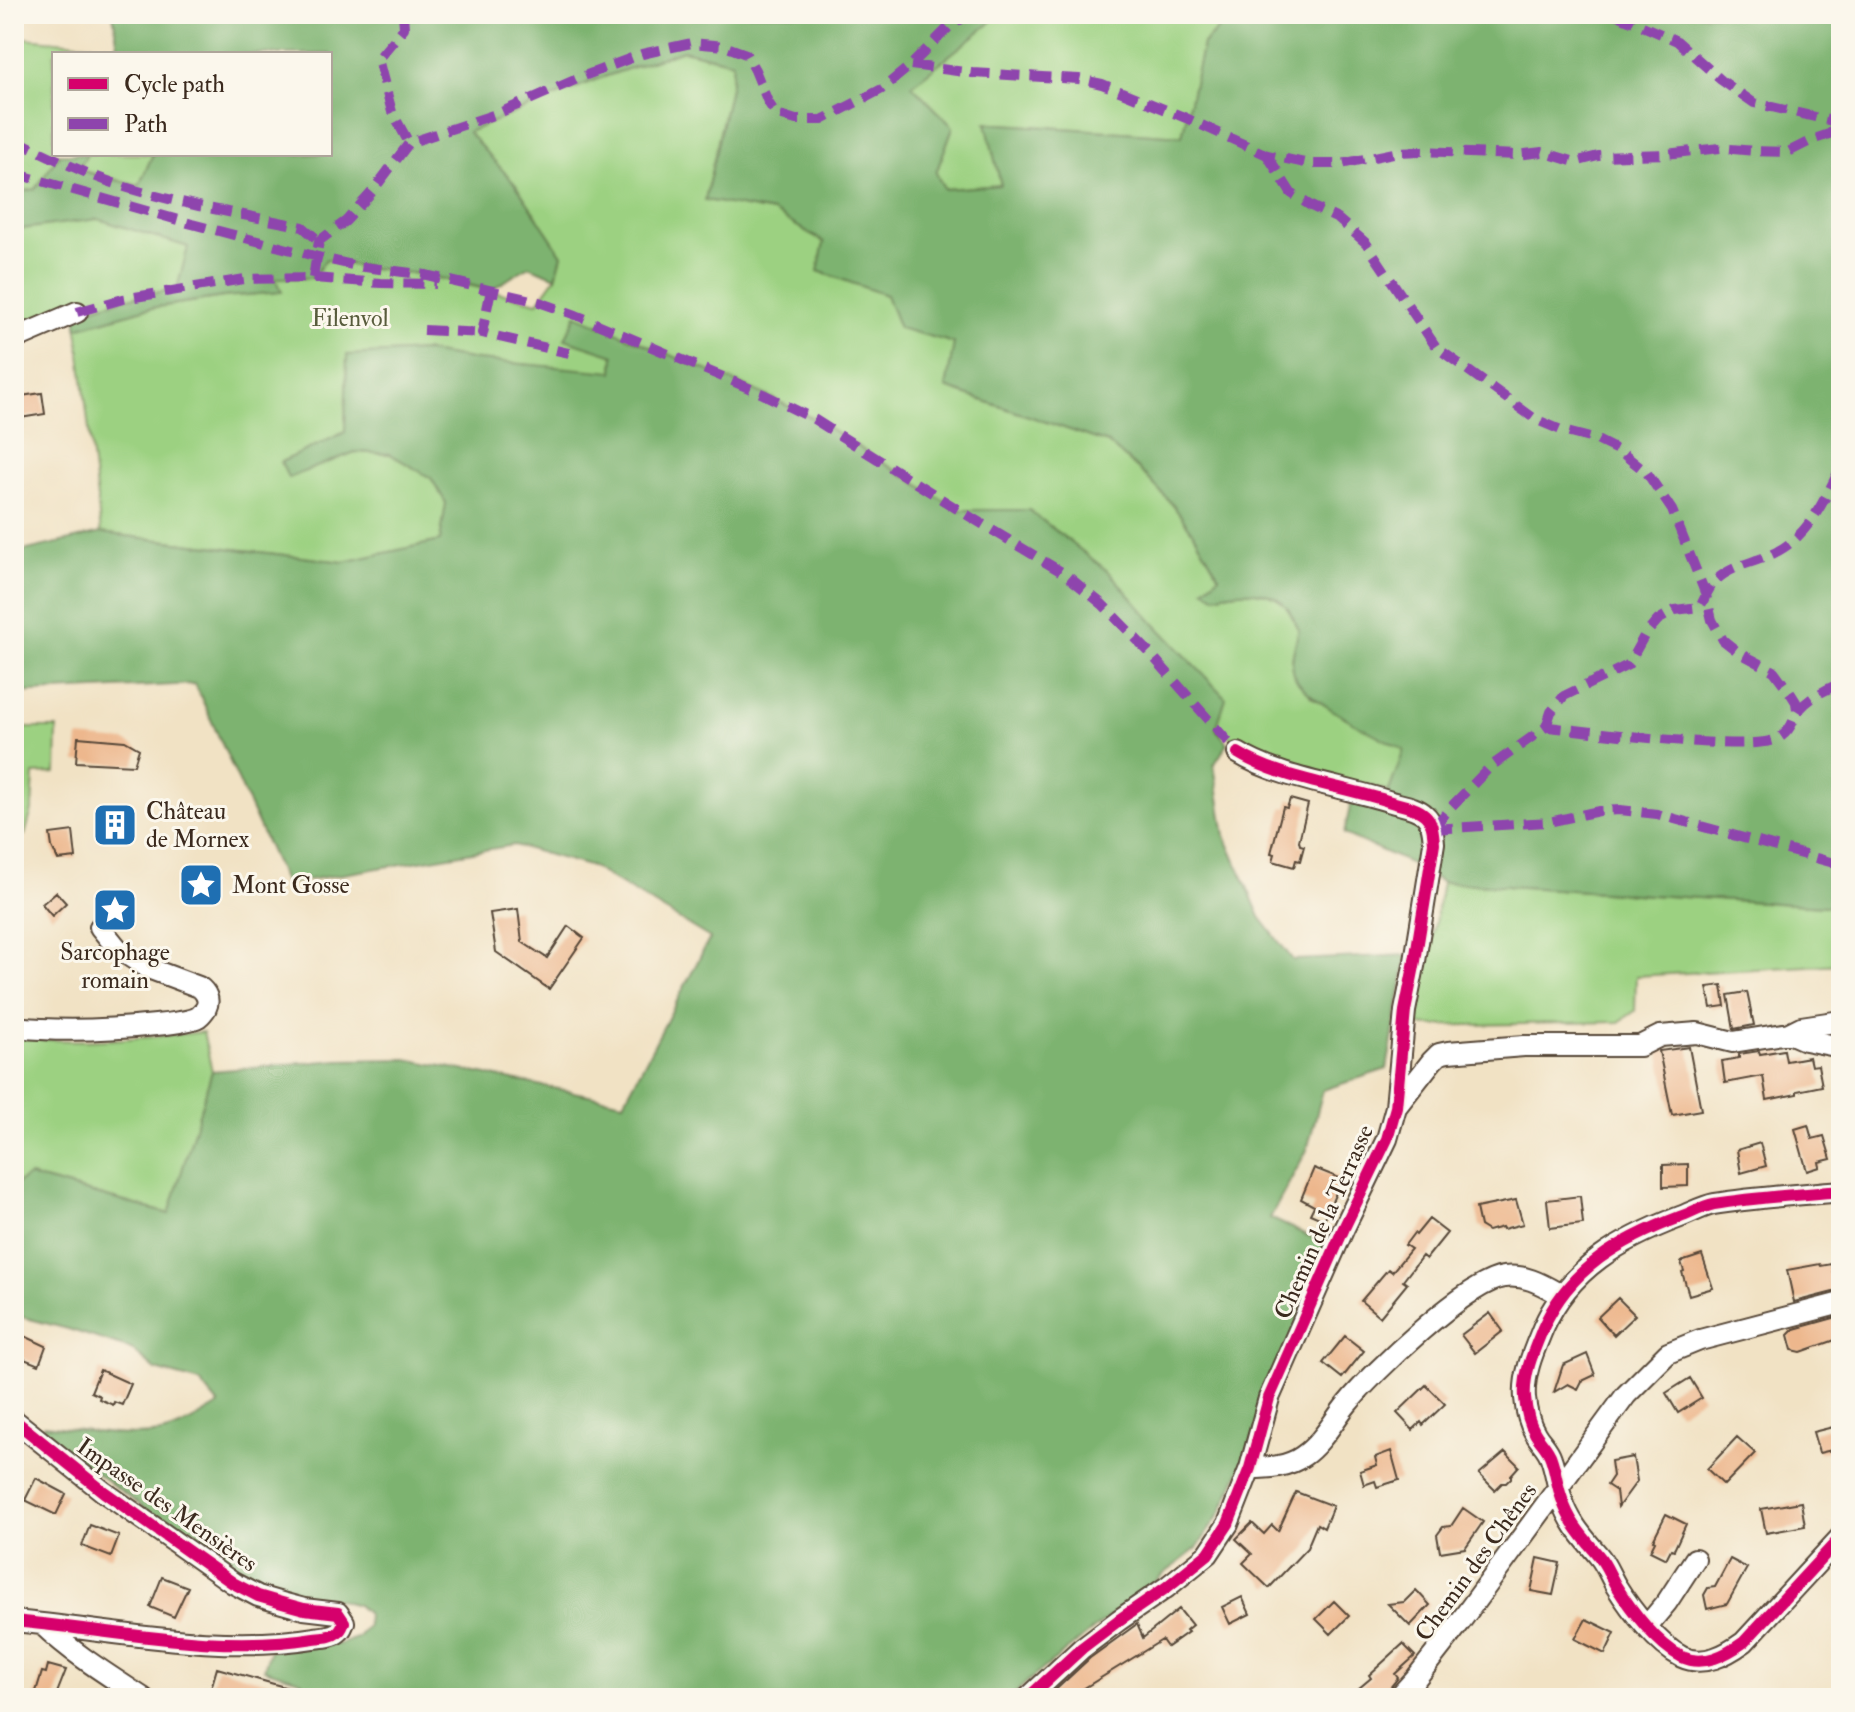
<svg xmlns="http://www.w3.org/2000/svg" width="1855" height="1712" font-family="'IM FELL Double Pica',serif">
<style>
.green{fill:#9cd181;stroke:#6c7e50;stroke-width:2}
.forest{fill:#7db36f;stroke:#5c6e46;stroke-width:2}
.building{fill:#edb78d}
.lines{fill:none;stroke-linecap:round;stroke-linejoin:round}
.minor-casing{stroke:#564637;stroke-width:24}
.minor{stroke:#fff;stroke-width:20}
.quiet{stroke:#8e44ad;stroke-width:10;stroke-dasharray:20 10;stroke-linecap:butt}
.cycleway-casing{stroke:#fbf7ec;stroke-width:17}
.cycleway{stroke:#d6006c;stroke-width:12}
.labels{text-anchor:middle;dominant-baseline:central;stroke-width:6;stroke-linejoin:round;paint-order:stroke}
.park-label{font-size:24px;fill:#585c3c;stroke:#fbf7ec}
.poi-label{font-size:24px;fill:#3b2a1e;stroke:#fbf7ec;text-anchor:start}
.street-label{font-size:24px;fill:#3b2a1e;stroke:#fbf7ec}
</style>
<rect width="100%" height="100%" fill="#fbf7ec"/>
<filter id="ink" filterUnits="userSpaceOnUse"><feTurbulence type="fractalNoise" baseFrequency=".0125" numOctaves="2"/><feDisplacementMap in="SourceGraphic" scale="16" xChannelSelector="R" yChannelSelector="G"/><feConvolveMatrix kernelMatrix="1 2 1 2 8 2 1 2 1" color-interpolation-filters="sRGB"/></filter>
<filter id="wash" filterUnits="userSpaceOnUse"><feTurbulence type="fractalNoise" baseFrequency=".006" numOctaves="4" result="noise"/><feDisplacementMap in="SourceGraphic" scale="32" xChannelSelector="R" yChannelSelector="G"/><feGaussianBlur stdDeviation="1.8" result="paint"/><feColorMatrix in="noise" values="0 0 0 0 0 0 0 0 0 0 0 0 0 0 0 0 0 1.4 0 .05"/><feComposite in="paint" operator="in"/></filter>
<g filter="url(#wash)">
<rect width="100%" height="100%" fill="#f1e2c4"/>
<path class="green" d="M997 14H1233L1203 44 1182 136 987 123 1001 186 944 189 936 173 953 127 911 85 989 24Z
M14 37 119 47V54H54V154H60L42 180 189 247 177 289 123 299 14 332Z
M683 50 733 62 731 83 705 200 773 212 824 242 819 271 886 295 899 328 955 343 946 388 1108 443 1147 477 1172 504 1195 535 1219 577 1205 589 1215 596C1237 591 1271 586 1287 608 1292 614 1295 623 1299 630L1292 659 1311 697 1405 750 1389 791 1272 760 1216 729 1154 623 1110 573 1029 510H959L812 418 763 394 614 355 613 373 477 360 423 351 347 356 345 433 288 477 355 452 390 454 431 478 488 486 440 541 344 562 101 533 77 328 144 309 224 297 281 292 274 278 326 259 357 266 426 275 538 302 556 277 562 255 516 185 467 132 595 80Z
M86 154H153L139 186 77 169 87 155Z
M14 728H57L56 773 34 774 32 810 25 835H14Z
M1442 882 1841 907V964L1636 976 1635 1011 1619 1022 1417 1026Z
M203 1032 212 1071 170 1214 30 1176 14 1185V1037C77 1045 140 1038 203 1032Z"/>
<path class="forest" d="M113 14H997L989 24 912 85 953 127 936 173 944 189 1001 185 986 123 1182 136 1203 44 1233 14H1841V907L1442 882 1405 861 1344 834 1351 802 1380 806 1389 791 1404 750C1381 737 1307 701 1296 679 1288 664 1295 645 1299 630 1295 623 1292 614 1287 608 1271 586 1237 591 1215 596L1204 589 1219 576 1195 535 1172 504 1147 477 1108 443 946 388 954 343 899 328 886 295 818 271 824 242 773 212 705 200 731 83 733 62 683 50 595 80 468 132 516 185 562 255 556 277 529 266 491 290 426 275 357 266 326 259 313 278H275L282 292 223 297 144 309 77 328V312L123 299 177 289 188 247 98 219 14 230V193L35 189 60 154H86L87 155 77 170 139 186 153 154H330V54H119Z
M576 315 763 394 812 418 959 510H1029L1110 573 1154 623 1226 698 1216 729 1228 743 1214 765 1225 836 1260 917 1293 960 1407 955 1387 1069 1323 1090 1307 1150 1270 1218 1326 1244 1242 1466 1221 1512 1197 1548 1028 1681 1010 1698H298L302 1681 264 1669 270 1650 340 1644 357 1638 368 1626 367 1614 357 1605 335 1599 305 1596 267 1588 249 1581 221 1565 41 1432 44 1425C80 1429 135 1441 169 1431 186 1426 203 1414 219 1405L200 1382 156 1370 131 1349 68 1329 14 1315V1185L29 1176 169 1214 212 1071 338 1060 406 1059 624 1102 710 938 592 867 514 845 285 884 195 684 14 693V553L101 533 344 562 440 541 446 503 431 478 390 454 355 452 288 478 281 462 345 432 347 355 423 351 477 360 613 372 614 355 565 339Z"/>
<g id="blocks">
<path class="building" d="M42 393 45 414 14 419V397Z
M78 737 125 741 139 749 134 765 76 762Z
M1290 799 1308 804 1299 841 1300 845 1304 846 1300 861 1296 860 1294 867 1273 861 1275 854 1271 853 1283 807 1287 808Z
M73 831 76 858 58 860 52 847 50 834Z
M56 892 66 903 52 916 42 904Z
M518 909 522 942 547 958 568 926 584 938 549 989 496 952 490 913Z
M1722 985 1725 1006 1711 1008 1707 987Z
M1747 992 1754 1025 1734 1029 1728 995Z
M1689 1047 1701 1110 1672 1115 1659 1051Z
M1784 1050 1786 1061 1809 1057 1811 1066 1818 1065 1822 1086 1797 1091V1094L1767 1100 1763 1076 1725 1083 1722 1061 1739 1058V1054L1759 1051 1760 1054Z
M1808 1125 1812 1139 1824 1136 1831 1159 1819 1162 1820 1167 1807 1171 1795 1129Z
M1760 1143 1766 1166 1741 1173 1737 1150Z
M1688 1164V1186L1663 1187V1165Z
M1314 1168 1342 1179 1324 1220 1310 1214 1314 1206 1301 1199Z
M1580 1196 1583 1224 1550 1228 1547 1200Z
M1516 1200 1523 1224 1503 1229 1502 1227 1488 1231 1480 1226 1476 1208Z
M1429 1219 1447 1233 1426 1259 1422 1256 1403 1281 1407 1284 1380 1317 1361 1301 1388 1269 1392 1272 1411 1249 1405 1245 1414 1233 1416 1235Z
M1702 1255 1713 1288 1689 1295 1682 1272 1684 1271 1681 1262Z
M1820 1264 1821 1266 1832 1264 1834 1273 1841 1271V1290L1794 1302 1787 1270Z
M1618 1298 1635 1315 1614 1335 1598 1317Z
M1490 1313 1503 1331 1475 1353 1461 1335Z
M1841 1316V1338L1801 1352 1792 1350 1788 1335 1794 1329Z
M14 1331 46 1346 39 1365 14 1355Z
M1345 1336 1364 1351 1342 1378 1323 1363Z
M1587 1354 1595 1375 1582 1381 1578 1389 1568 1384 1554 1392 1563 1365Z
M100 1370 131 1384 122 1405 114 1402 113 1405 99 1399 100 1396 91 1392Z
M1690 1378 1702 1398 1678 1413 1666 1393Z
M1426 1385 1445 1404 1423 1425 1421 1422 1413 1430 1397 1413Z
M1841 1425V1448L1819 1453 1813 1432Z
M1737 1437 1755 1453 1724 1485 1707 1469Z
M1391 1451 1399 1480 1377 1487 1375 1481 1364 1485 1360 1471 1377 1465 1375 1457Z
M1505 1452 1519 1466 1511 1475V1478L1506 1483H1502L1495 1490 1479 1474Z
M1633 1457 1637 1481 1618 1507 1616 1491 1607 1485 1613 1476 1611 1461Z
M36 1478 66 1494 56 1515 25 1500Z
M1296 1492 1333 1506 1324 1528 1317 1524 1307 1548 1269 1588 1243 1563 1252 1554 1236 1539 1252 1523 1264 1534 1272 1525 1278 1531Z
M1801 1502 1805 1526 1766 1533 1761 1509Z
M1463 1508 1483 1522 1465 1548 1440 1552 1437 1535 1443 1527 1451 1526Z
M1666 1514 1686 1524 1674 1550 1671 1549 1666 1559 1650 1551 1655 1541 1653 1540Z
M90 1525 119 1536 111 1557 82 1546Z
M1538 1558 1560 1563 1553 1595 1531 1591Z
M1730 1559 1747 1568 1727 1604 1707 1609 1704 1595 1708 1588 1715 1587Z
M162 1577 188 1587 174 1617 150 1607Z
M1416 1590 1430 1605 1410 1626 1388 1604 1404 1602Z
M1242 1597 1250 1614 1230 1624 1222 1607Z
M1334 1601 1349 1616 1331 1634 1316 1619Z
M1179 1609 1192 1625 1186 1630 1188 1632 1167 1647 1162 1640 1078 1692 1083 1698H1047L1090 1658 1137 1624 1143 1638Z
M1586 1619 1615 1633 1605 1654 1575 1639Z
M1403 1644 1415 1656 1395 1674 1398 1678 1388 1690 1385 1698H1365L1358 1689 1371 1678 1369 1675Z
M48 1665 66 1670 55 1698H34L42 1672 46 1673Z
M217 1668 306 1693 305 1698H231L210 1692Z"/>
</g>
</g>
<g filter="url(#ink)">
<use href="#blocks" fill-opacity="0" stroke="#564637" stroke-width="2"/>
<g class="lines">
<g class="minor-casing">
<path id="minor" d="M14 339 77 312
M14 1027C62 1032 108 1030 156 1025 166 1024 189 1022 198 1017 200 1016 205 1010 206 1008 210 1000 206 992 199 987L148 968 117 948 100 927
M1789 1033 1801 1027 1841 1021
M1396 1107 1432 1061 1439 1054 1448 1052 1524 1046H1640L1660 1036 1697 1033 1733 1042 1789 1033 1805 1040 1841 1047
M1841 1191C1799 1195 1756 1197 1714 1204 1703 1206 1691 1213 1680 1217 1622 1239 1569 1268 1543 1328 1534 1350 1523 1374 1525 1398 1526 1410 1529 1423 1535 1433 1540 1442 1548 1448 1551 1458 1556 1472 1557 1486 1562 1499 1569 1522 1583 1537 1598 1555 1606 1564 1610 1576 1616 1586 1631 1610 1657 1644 1682 1657 1704 1667 1726 1655 1744 1642L1841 1537
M14 1420 104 1492 233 1583 258 1596 282 1603 304 1609 338 1613 344 1622C342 1627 342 1629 338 1632 332 1637 322 1637 314 1638 217 1654 112 1630 14 1621
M1250 1468C1268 1468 1288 1467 1303 1456 1322 1443 1333 1421 1347 1404 1371 1374 1468 1281 1504 1277 1526 1274 1543 1285 1561 1295
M42 1624C72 1653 108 1675 143 1698
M1647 1626 1667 1602 1695 1559
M1028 1698 1082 1648 1119 1620 1167 1587 1208 1554 1228 1524 1250 1468 1269 1398 1344 1228 1387 1139 1396 1107 1405 1011 1415 961 1434 843C1433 833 1433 822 1425 815 1417 807 1401 805 1391 802 1343 786 1280 779 1238 753
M1398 1698 1417 1677 1460 1622 1626 1395 1668 1353 1700 1340 1841 1303"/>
</g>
<use href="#minor" class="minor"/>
<path class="quiet" d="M403 14 404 28 378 59 392 112 409 143
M1615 14 1677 41 1721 80 1754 103 1841 123
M911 65 972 73 1079 79 1102 84 1186 118 1267 155 1310 164H1341L1398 152 1421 151 1516 155 1542 152 1575 162 1598 156 1665 154 1720 148 1755 151 1788 152 1812 140 1829 134 1841 125
M14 139C49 156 85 174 122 186 181 205 243 214 303 227L319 241
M1267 155 1291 193 1311 206 1338 219 1366 243 1436 347 1535 419 1563 431 1597 440 1621 452 1647 473 1672 510 1706 595 1712 620 1723 640 1738 652 1774 671 1791 694 1796 702 1797 711
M14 173 192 224 326 259 357 266 426 275 539 302 576 315 763 394 812 418 959 510 1065 574 1102 604 1149 652 1238 753
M313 278 319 241 346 221 372 192 409 143 499 113 584 76 642 54 691 43 724 46 746 54 755 70 768 102 776 114 796 120H822L882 89 911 65 950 26 970 14
M491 290 482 333 569 353
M77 312 123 299 244 279 313 278 381 283 436 284
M424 330 482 333
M1546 727 1551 712 1564 696 1628 665 1644 636 1658 620 1675 610 1700 607C1704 600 1707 592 1712 585 1727 565 1757 563 1778 551 1810 534 1825 498 1841 467
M1433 829 1450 808 1490 767 1546 727C1585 730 1754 754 1779 738 1795 728 1791 719 1800 709 1810 697 1827 689 1841 683
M1433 829 1549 822 1599 811 1620 810 1657 814 1841 865"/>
<g class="cycleway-casing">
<path id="cycleway" d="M1841 1191C1799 1195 1756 1197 1714 1204 1703 1206 1691 1213 1680 1217 1622 1239 1569 1268 1543 1328 1534 1350 1523 1374 1525 1398 1526 1410 1529 1423 1535 1433 1540 1442 1548 1448 1551 1458 1556 1472 1557 1486 1562 1499 1569 1522 1583 1537 1598 1555 1606 1564 1610 1576 1616 1586 1631 1610 1657 1644 1682 1657 1704 1667 1726 1655 1744 1642L1841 1537
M14 1420 104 1492 233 1583 258 1596 282 1603 304 1609 338 1613 344 1622C342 1627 342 1629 338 1632 332 1637 322 1637 314 1638 217 1654 112 1630 14 1621
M1028 1698 1082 1648 1119 1620 1167 1587 1208 1554 1228 1524 1250 1468 1269 1398 1344 1228 1387 1139 1396 1107 1405 1011 1415 961 1434 843C1433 833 1433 822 1425 815 1417 807 1401 805 1391 802 1343 786 1280 779 1238 753"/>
</g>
<use href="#cycleway" class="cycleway"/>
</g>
</g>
<defs>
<g id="building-square" transform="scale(2.3)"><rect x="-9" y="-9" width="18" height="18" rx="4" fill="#1f6fb2" stroke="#fbf7ec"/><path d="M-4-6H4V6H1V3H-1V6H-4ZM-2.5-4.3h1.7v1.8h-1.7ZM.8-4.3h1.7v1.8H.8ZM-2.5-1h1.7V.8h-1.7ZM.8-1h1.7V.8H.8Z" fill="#fff"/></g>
<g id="sight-square" transform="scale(2.3)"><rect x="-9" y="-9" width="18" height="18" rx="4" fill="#1f6fb2" stroke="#fbf7ec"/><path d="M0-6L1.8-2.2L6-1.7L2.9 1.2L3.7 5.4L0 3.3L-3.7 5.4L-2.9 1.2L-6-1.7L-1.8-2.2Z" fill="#fff"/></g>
</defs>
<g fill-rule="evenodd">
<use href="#building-square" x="115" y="825"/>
<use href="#sight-square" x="201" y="885"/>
<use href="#sight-square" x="115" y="910"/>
</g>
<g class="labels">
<g class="park-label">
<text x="350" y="318">Filenvol</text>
</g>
<g class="poi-label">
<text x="146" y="811">Château<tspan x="146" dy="28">de Mornex</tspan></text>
<text x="232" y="885">Mont Gosse</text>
<text x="115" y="952" text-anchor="middle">Sarcophage<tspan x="115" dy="28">romain</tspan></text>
</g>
<g class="street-label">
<text transform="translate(1324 1222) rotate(-66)">Chemin de la Terrasse</text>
<text transform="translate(167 1505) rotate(35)">Impasse des Mensières</text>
<text transform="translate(1476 1562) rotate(-54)">Chemin des Chênes</text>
</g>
</g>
<rect width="1855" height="1712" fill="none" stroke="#fbf7ec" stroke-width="48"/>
<rect x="52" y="52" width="280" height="104" fill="#fbf7ec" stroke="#aea59a" stroke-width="2"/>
<rect x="68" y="78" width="40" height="12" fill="#d6006c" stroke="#aea59a" stroke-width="2"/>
<text x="124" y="92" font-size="24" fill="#3b2a1e">Cycle path</text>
<rect x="68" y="118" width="40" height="12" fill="#8e44ad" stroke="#aea59a" stroke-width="2"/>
<text x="124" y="132" font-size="24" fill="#3b2a1e">Path</text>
</svg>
